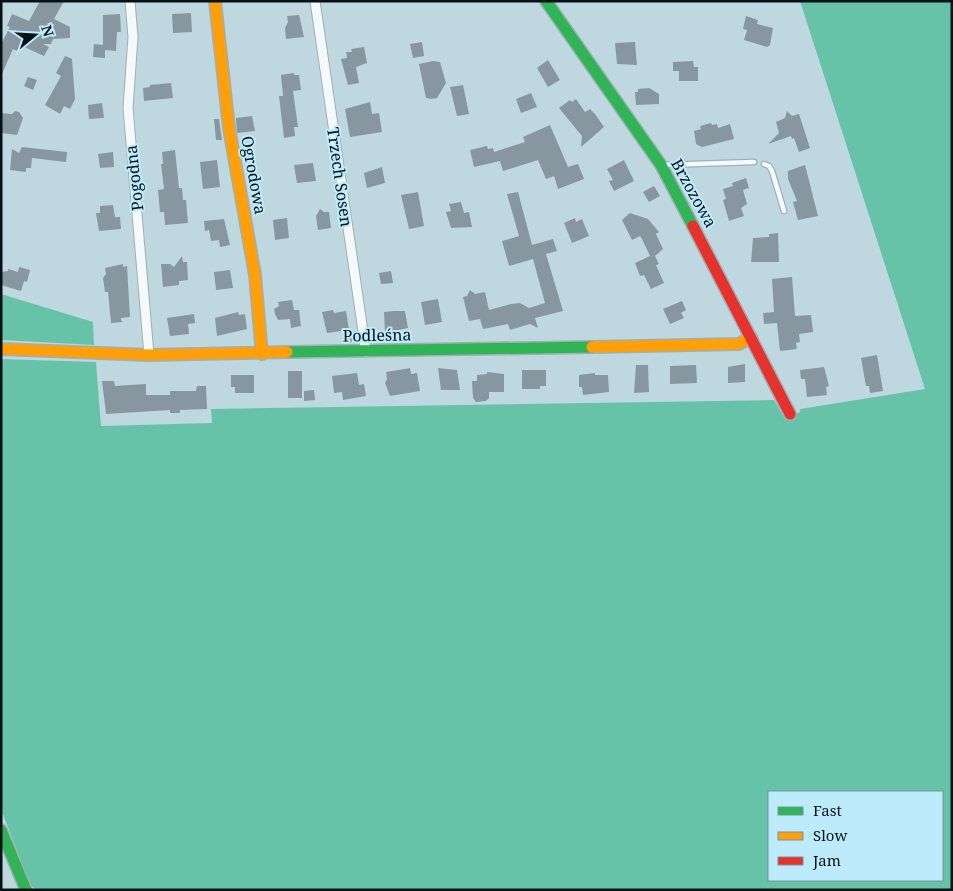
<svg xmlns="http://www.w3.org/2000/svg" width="953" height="891" font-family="'Noto Serif',serif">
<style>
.forest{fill:#66c3a8;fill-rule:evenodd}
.building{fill:#86979f}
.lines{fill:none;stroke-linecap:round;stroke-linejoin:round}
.lane-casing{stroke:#9cb0b6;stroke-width:7}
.street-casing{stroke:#9cb0b6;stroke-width:11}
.fast-casing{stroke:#9cb0b6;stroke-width:14}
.slow-casing{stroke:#9cb0b6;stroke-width:14}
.jam-casing{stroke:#9cb0b6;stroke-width:14}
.lane{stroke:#f5f9fa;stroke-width:4.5}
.street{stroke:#f5f9fa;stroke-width:9}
.fast{stroke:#30b455;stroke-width:11}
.slow{stroke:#ff9f0a;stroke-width:11}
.jam{stroke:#e5322d;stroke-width:11}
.labels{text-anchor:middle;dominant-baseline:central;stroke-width:4;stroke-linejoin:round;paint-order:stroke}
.street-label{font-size:16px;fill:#031217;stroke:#beebfb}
</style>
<rect width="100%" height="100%" fill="#bfd8e0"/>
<path class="forest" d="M800 1H952V890H36L30 884 1 809V359L96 362 101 426 212 423 211 409 774 400 785 419 800 412V409L925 389ZM769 792H942V880H769Z
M1 294 93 322 94 345 1 340Z"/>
<path class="building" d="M40 1H64L54 19 70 27V38L53 39 51 44H43L49 47 44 56 20 45 17 51 13 49 1 76V44L10 27 7 26 12 14 29 21Z
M191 13 192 32 173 33 172 14Z
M120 14 121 32H117L116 51 105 50V58L93 57 94 44 103 45V15Z
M299 15 304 37 286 39 285 28 288 22 287 16Z
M746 16 758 20 757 24 773 28 770 45 767 47 744 40 747 30 743 29Z
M422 42 424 56 413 58 410 44Z
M635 42 637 65 617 64 615 43Z
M364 47 367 63 356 67 359 83 348 85 341 59 347 58 346 52H352L351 49Z
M65 56 72 59 75 99 70 109 64 106 60 114 45 105 61 76 56 73Z
M548 60 560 80 548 87 537 68Z
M433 61 440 62 446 83 437 98 432 99 426 98 419 64Z
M693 61 694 67H698V81H679V71H673V62Z
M294 73V75H299L301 90 293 91 298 127H294L295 136 284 138 279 96H283L281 75Z
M28 77 37 80 33 90 24 86Z
M171 83 173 98 144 101 143 88 150 87V85Z
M463 85 469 114 457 116 450 87Z
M649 88 659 94V104L636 105 635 92H638V89Z
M531 93 537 107 521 113 516 99Z
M576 99 585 112 590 109 595 114 604 127 581 147 582 136 559 108 570 100 572 102Z
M370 102 372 114 379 113 382 132 350 137 345 109Z
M102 103 104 118 89 119 88 105Z
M15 111 19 112 23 118 17 135 1 133V113L12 114Z
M787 111 792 116 799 114 810 148 799 152 794 138 792 139 791 136 768 144 779 133 776 122 785 118Z
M252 116 255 131 237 133 236 118Z
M214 119H219L222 140H216Z
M711 123 712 125 717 124 718 128 730 124 734 139 702 147 696 144 694 131 701 129 700 126Z
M550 125 568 167 578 164 584 179 558 189 554 176 546 179 538 160 503 171 500 161 474 167 470 150 487 146 488 149 493 148 494 152 525 142 523 137Z
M22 147 67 152 66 162 32 158 31 168H26V172L10 170 12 149 19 153Z
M175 150 179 188H182L183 200H186L188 223 165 225 164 212H160L158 190 164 189 161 164H163L162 152Z
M113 152 114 167 100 168 98 154Z
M217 160 220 187 203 189 200 162Z
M624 160 634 181 614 191 609 181 613 180 607 169Z
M313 163 316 181 297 183 294 165Z
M805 165 818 216 798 220 793 202 797 201 788 179V171Z
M382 167 385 183 367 188 364 173Z
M746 178 749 188 743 190 747 204 741 208 744 216 729 221 723 200 726 199 723 189 733 186 732 183Z
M654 186 660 196 649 202 643 192Z
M418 192 424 226 409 229 401 195Z
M518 192 532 245 553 239 557 251 546 254 563 311 535 318 538 328 530 324 510 330 508 324 483 329 480 319 469 321 463 297 467 296 470 290 475 294 485 292 489 310 511 304 520 303 529 308 545 303 533 259 509 266 502 241 519 236 507 194Z
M461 202 464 213 469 212 472 227 451 228 446 212 451 211 449 204Z
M113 205 115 217H120L121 229 99 231 96 213H100V206Z
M320 209 324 212H329L331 228 318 230 316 216Z
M630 213 648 219 659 232 656 234 663 249 655 256 659 264 656 265 664 283 651 289 644 275 640 276 635 263 650 256 642 239 640 236 632 240 622 220Z
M287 218 289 238 275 240 273 220Z
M575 218 576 222 582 219 589 236 572 243 564 223Z
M224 219 230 245 220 247 219 240 211 241 209 230 205 231 204 221Z
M778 233 779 262H751L753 238 769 237V234Z
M182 256 183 262H187L188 280 179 281V285L163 287 161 264H170L174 267Z
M123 264V267L127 266 130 317 121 318 122 322 111 323 108 292H105L103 278 106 274 105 268Z
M19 267 30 270 27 282 24 281 21 291 1 285V272L8 271V269L18 272Z
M230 270 233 288 216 290 214 272Z
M391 271 393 283 381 284 379 273Z
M792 277 795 316 811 315 813 332 799 334 800 342 796 343 797 349 780 351 777 323 764 324 763 313 774 312 772 279Z
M438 299 442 322 425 325 421 302Z
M292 300 294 310H299L301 326 291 328 290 319 278 320 275 314 274 309 279 306 278 302Z
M682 301 686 310 681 313 684 318 670 324 663 309Z
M333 310 334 313 346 311 349 330 327 333 322 312Z
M394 311H405L408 328 385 333 384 312Z
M238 312 239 315 245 314 247 329 217 336 215 318Z
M194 314 195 323 188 324 189 334 170 336 167 318Z
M357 331V336L350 343H346L345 332Z
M877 355 883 391 870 393 869 386H866L861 358Z
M745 364V382L728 383V367Z
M636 365H648L649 392 634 393Z
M696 365 697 383 670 384V366Z
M824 367 829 386 826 387 827 395 807 397 805 379H801L800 370Z
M410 368 411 374 417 373 420 391 390 396 385 383 387 379 386 372Z
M438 368 457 370 460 390H441Z
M522 370H546V386H540V389H522Z
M288 371H302V398H288Z
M487 372 504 374V392H489V398L486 401 476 402 473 398 472 381H477V375L487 374Z
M357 373 359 385 364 384 366 396 343 400 342 392 334 393 332 376Z
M595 373V375H608L609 392 583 395 582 387H579V375Z
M231 375H254V393H235V387H231Z
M102 381H114L115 386 146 384V395H170V391H196L197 386H206L207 409 180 410V413H170V410L106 414Z
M314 390 315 400 304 401V391Z"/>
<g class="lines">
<g class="lane-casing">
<path id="lane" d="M764 164 769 166 772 171 784 211
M662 165 754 162"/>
</g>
<g class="street-casing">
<path id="street" d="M130 1 133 37 128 108 149 355
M315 1 366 352"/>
</g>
<g class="fast-casing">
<path id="fast" d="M546 1 661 165 693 226
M287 352 592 347
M1 830 26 890"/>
</g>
<g class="slow-casing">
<path id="slow" d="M215 1 229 128 255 275 262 354
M592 347 739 344 751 337
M1 349 149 355 287 352"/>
</g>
<g class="jam-casing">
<path id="jam" d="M693 226 790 414"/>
</g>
<use href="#lane" class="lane"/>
<use href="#street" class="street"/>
<use href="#fast" class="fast"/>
<use href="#slow" class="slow"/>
<use href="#jam" class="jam"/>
</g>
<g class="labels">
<g class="street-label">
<text transform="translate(254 175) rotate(80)">Ogrodowa</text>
<text transform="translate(340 177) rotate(82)">Trzech Sosen</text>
<text transform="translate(134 178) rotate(-96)">Pogodna</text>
<text transform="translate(694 193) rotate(61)">Brzozowa</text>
<text transform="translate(377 335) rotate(-1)">Podleśna</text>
</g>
</g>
<rect width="953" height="891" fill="none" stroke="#031217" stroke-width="5"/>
<rect x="768" y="791" width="175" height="90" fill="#beebfb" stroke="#7394a0"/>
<rect x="778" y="807" width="25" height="8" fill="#30b455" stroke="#7394a0"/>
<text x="813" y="816" font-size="15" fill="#031217">Fast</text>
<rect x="778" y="832" width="25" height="8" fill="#ff9f0a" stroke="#7394a0"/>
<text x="813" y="841" font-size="15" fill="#031217">Slow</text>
<rect x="778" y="857" width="25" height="8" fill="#e5322d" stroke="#7394a0"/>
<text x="813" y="866" font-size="15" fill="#031217">Jam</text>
<g transform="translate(35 35) rotate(72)" stroke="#beebfb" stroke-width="4" paint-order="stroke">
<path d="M0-4L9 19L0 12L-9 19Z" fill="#031217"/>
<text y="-8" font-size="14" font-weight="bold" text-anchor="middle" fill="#031217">N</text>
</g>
</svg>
